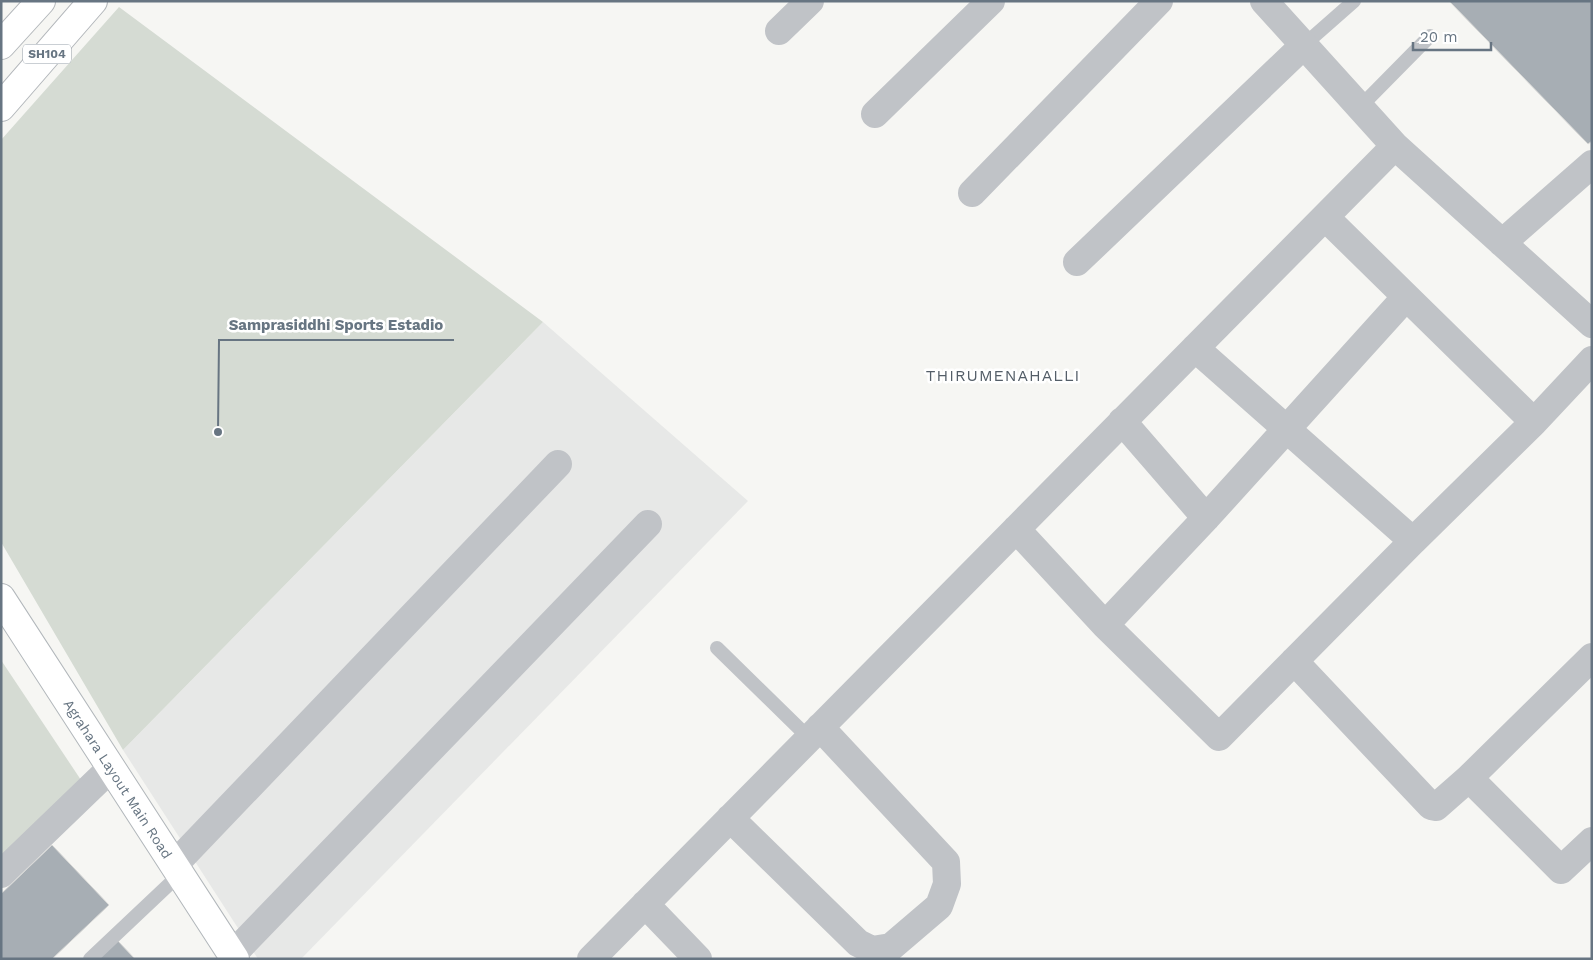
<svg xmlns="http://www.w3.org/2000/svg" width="1593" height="960" font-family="'Work Sans',sans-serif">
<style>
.built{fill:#e7e8e7}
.green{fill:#d5dbd3}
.building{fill:#a7aeb4;stroke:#d8d8d6}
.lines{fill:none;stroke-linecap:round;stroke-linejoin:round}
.secondary-casing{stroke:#b2b7bb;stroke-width:30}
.primary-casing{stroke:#b3b7bb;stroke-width:30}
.lane{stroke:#c0c3c7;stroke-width:14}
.street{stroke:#c0c3c7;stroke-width:28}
.secondary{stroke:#fff;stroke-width:28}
.primary{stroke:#fff;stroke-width:28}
.labels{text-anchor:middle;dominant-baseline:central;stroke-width:5;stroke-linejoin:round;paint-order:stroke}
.shield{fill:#fff;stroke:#959ea8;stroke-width:1}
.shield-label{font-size:12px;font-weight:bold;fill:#677582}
.street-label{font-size:14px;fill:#677582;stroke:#fff}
.quarter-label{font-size:16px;letter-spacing:1px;fill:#545e68;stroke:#fff}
.leader{fill:none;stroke:#677582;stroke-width:2}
.callout-dot{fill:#677582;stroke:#fff;stroke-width:2}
.callout-label{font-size:15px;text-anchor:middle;font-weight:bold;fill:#677582;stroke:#fff;stroke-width:5;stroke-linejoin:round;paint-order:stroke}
</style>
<rect width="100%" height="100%" fill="#f6f6f3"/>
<path class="built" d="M543 322 748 501 301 959H258L123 750Z"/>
<path class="green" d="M119 7 543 322 123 750 1 542V140Z
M1 660 81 780 1 856Z"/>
<path class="building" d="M1449 1H1592V141L1588 144Z
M52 845 109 905 52 959H1V894Z
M117 940 135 959H98Z"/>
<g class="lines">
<g class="secondary-casing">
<path id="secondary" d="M1 598 235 959"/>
</g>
<g class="primary-casing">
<path id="primary" d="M1 45 41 1
M1 107 93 1"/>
</g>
<path class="lane" d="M1304 45 1354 1
M1360 107 1430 36
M717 648 809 738
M90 959 179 875"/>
<path class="street" d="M1264 1 1395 146
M779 31 810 1
M875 114 991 1
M972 193 1159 1
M1325 217 1534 422
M1502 243 1592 164
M1077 262 1304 45
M1122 421 1206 518
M1016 529 1105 625 1219 737 1413 541 1195 348
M1413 541 1534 422 1592 360
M1105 625 1206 518 1406 297
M1592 657 1469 778 1561 870 1592 841
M1294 661 1431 806 1436 807 1469 778
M730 818 858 943 872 950 891 947 939 906 947 884 946 862 820 727
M174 865 558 464
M1 874 111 768
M645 904 698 959
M232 955 648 524
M591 959 1395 146 1592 324"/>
<use href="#secondary" class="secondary"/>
<use href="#primary" class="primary"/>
</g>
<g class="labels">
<rect class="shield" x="23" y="44.5" width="48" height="19" rx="4"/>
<g class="shield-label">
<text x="47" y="54">SH104</text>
</g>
<g class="street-label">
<text transform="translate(118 779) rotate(57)">Agrahara Layout Main Road</text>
</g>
<g class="quarter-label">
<text x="1003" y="375">THIRUMENAHALLI</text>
</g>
</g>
<path class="leader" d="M218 432L219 340H454"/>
<circle class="callout-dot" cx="218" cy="432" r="5"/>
<g class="callout-label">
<text x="336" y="330">Samprasiddhi Sports Estadio</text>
</g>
<rect width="1593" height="960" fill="none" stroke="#677582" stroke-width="5"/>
<path d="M1413 42v8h78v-8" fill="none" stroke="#677582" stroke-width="2.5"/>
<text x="1420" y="42" font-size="15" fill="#677582" stroke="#ffffff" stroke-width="4" paint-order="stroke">20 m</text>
</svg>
